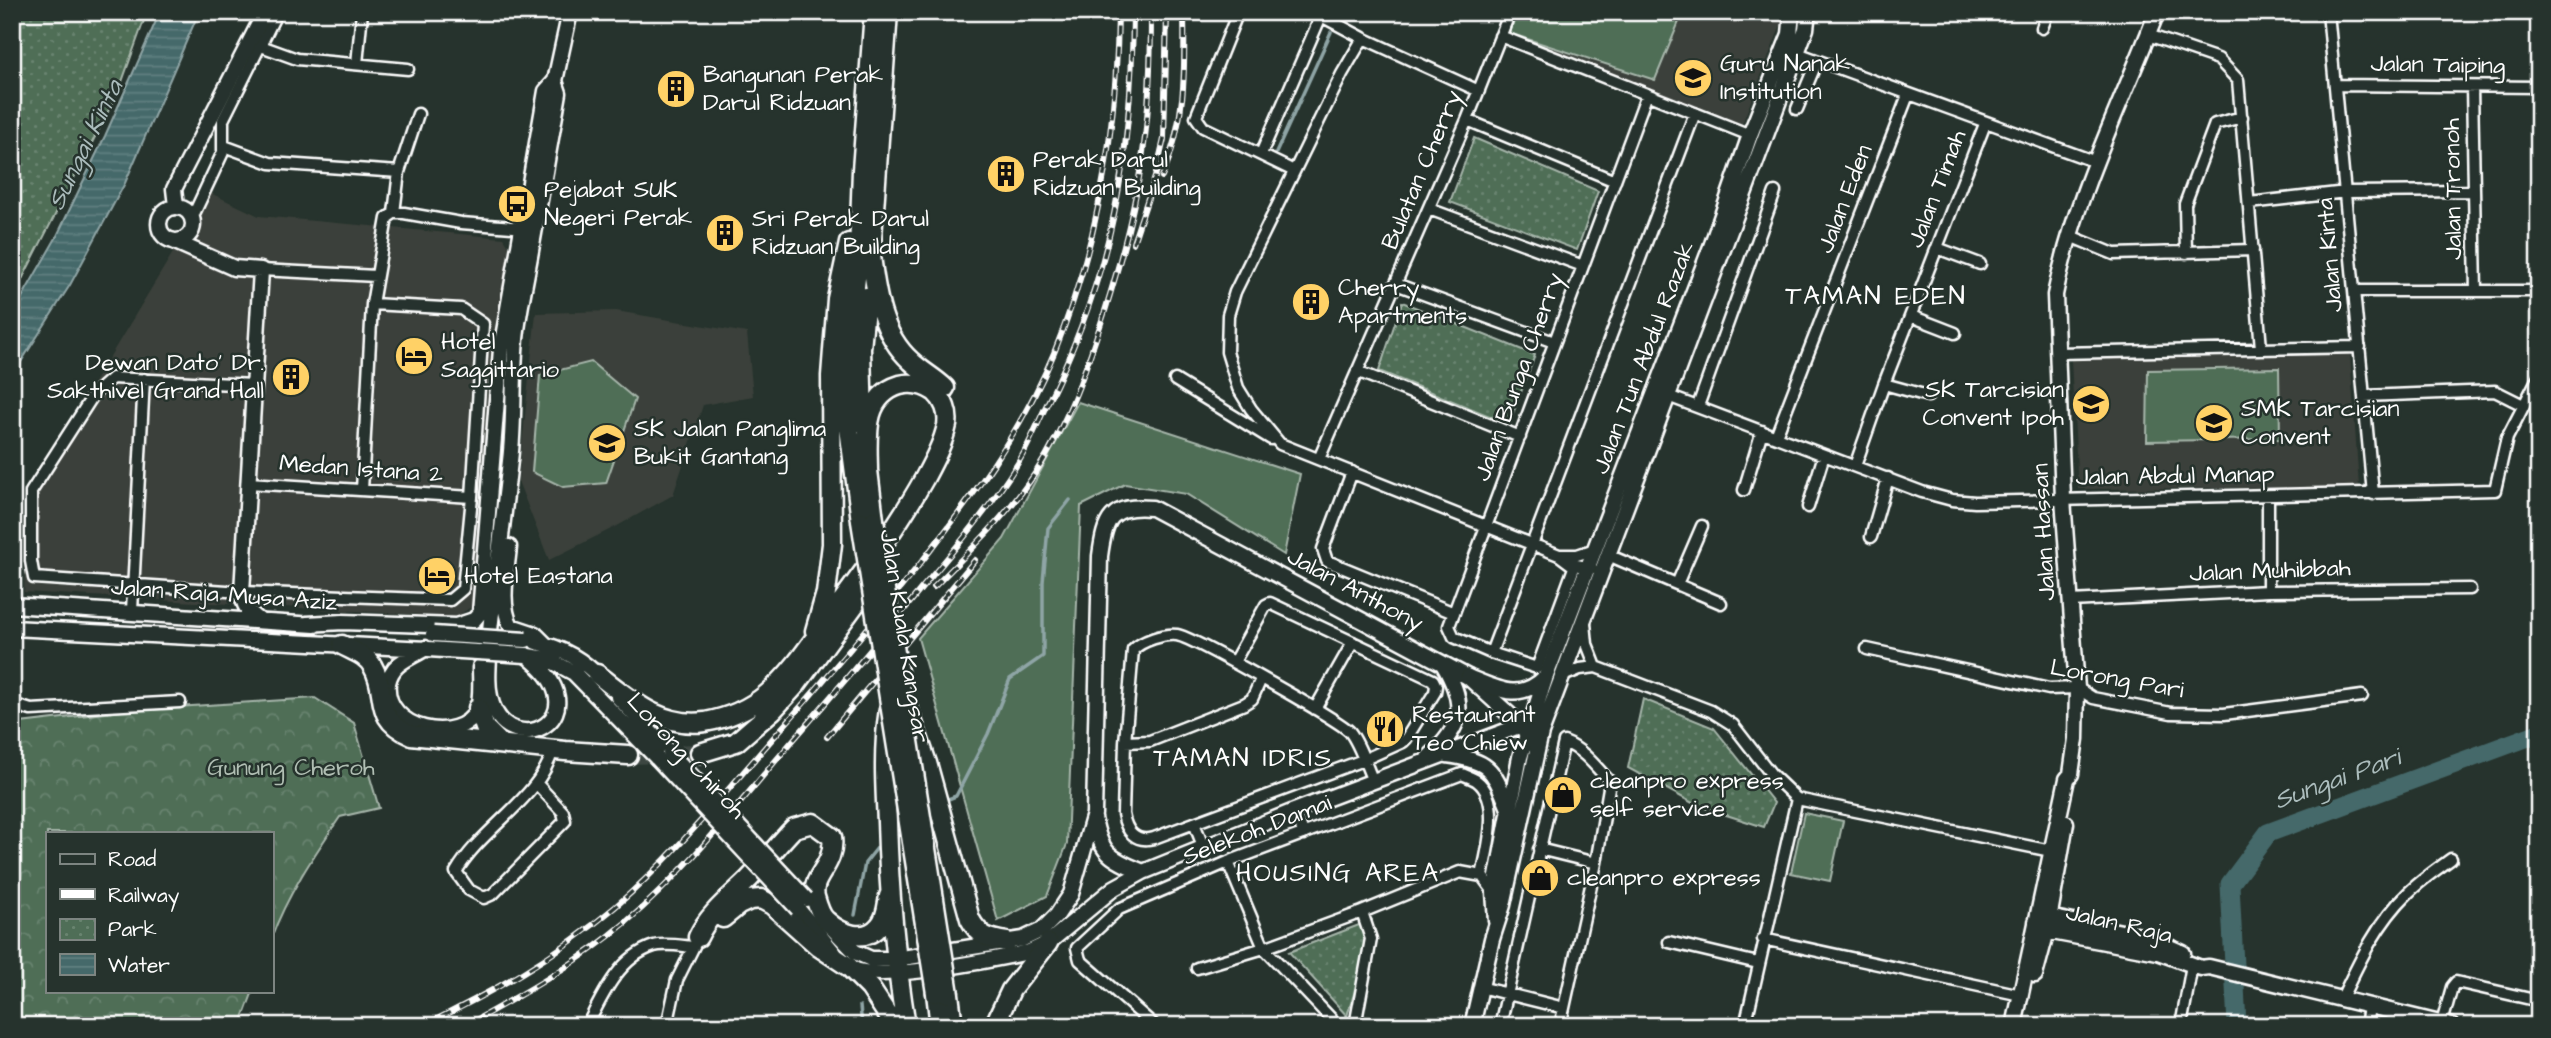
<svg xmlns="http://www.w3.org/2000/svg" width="2551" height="1038" font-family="'Architects Daughter',sans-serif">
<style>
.built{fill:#3b413a}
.green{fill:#4f6e57;stroke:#a7b6ab;stroke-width:2}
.forest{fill:url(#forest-crowns);stroke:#a7b6ab;stroke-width:2}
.park{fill:url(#park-dots);stroke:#a7b6ab;stroke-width:2}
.water{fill:url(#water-rules);stroke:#8fa5a6;stroke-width:2}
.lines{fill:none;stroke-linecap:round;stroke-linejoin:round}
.stream{stroke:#8fa5a6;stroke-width:3.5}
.river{stroke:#45696a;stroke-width:19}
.highway-tunnel{stroke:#3c4742;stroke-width:18;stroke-dasharray:18 9;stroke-linecap:butt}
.street-casing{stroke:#fff;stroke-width:15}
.secondary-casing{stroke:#fff;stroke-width:19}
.primary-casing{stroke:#fff;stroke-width:19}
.highway-casing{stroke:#fff;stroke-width:23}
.street{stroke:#26332d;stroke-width:10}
.secondary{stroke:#26332d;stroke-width:14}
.primary{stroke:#26332d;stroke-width:14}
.highway{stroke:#26332d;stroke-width:18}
.rail-casing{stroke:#fff;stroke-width:6}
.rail{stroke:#26332d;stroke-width:3.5;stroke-dasharray:10;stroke-linecap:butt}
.secondary-bridge-casing{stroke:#fff;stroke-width:19;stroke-linecap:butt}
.highway-bridge-casing{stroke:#fff;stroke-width:23;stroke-linecap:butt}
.secondary-bridge{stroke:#26332d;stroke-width:14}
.highway-bridge{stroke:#26332d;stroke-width:18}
.labels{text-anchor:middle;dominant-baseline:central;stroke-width:5;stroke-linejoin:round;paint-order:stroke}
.poi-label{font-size:24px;fill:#fff;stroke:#26332d;text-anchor:start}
.street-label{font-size:24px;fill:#fff;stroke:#26332d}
.park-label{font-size:24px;fill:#b0beb3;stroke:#26332d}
.water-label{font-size:26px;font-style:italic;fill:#abbcbc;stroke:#26332d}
.neighbourhood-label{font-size:26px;letter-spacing:2px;fill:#fff;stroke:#26332d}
</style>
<defs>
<pattern id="forest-crowns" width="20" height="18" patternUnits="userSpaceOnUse" patternTransform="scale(1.75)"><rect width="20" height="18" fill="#4f6e57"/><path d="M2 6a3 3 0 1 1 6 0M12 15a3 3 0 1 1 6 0" fill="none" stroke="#698470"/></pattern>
<pattern id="park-dots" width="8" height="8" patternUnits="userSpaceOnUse" patternTransform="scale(1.75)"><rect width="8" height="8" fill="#4f6e57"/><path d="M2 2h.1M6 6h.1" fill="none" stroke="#698470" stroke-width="1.8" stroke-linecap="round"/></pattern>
<pattern id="water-rules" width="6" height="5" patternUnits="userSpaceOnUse" patternTransform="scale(1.75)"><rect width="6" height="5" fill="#45696a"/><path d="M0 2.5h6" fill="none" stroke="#618080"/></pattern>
</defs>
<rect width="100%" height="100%" fill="#26332d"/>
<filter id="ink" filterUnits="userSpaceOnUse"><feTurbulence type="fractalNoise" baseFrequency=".0143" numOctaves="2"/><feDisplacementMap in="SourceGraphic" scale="14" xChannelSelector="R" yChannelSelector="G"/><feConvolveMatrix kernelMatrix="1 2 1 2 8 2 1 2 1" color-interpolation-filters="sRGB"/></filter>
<g filter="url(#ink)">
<path class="built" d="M1518 12H1783V20L1742 124 1509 33Z
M204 190 259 216 504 238 509 246 474 605 456 617 24 592 27 493 174 251Z
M616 311 747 333 753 396 703 405 673 495 619 525 549 560 518 481 536 313Z
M2350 354 2359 487 2078 489 2071 359Z"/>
<path class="green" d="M1518 12H1683L1655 80 1509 33Z
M591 362 635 399 606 483 563 487 532 472 540 375Z
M2279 368 2280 439 2147 441 2148 370Z
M1078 402 1300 474 1284 555 1186 494 1125 484 1081 506 1067 844 1047 896 998 921 918 638 1004 539Z
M1804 813 1843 821 1830 881 1791 873Z"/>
<path class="forest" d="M315 698 354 723 379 808 340 817C314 855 287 895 271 939V833H47V991H253L240 1026H12V724L131 710Z"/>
<path class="park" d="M12 12H147L119 90 12 299Z
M1474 138 1598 191 1577 250 1450 202Z
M1402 302 1535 355 1509 424 1379 371Z
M1643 699 1714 728 1774 803 1764 827 1698 806 1628 768Z
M1372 920 1371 940 1347 1016 1289 952Z"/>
<path class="water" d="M160 12H199L125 183 70 285 12 376V315L56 238 105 136Z"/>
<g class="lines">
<path class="stream" d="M1339 14 1340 12
M1276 153 1331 32
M943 801 956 796 988 734 1010 679 1043 656V582L1048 528 1070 500
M855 915 865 863 881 843
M860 1006 862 1026"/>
<path class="river" d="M2237 1026 2230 884 2268 833 2539 733"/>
<path class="highway-tunnel" d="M628 755 700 753"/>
<g class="street-casing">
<path id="street" d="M1238 12 1196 117 1203 127 1294 171
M1314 12 1363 38 1479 91
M2328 12 2373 494
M2042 28 2048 12
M2148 35 2218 59 2238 80 2261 348
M1500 36 1750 135
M1363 38 1342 74 1235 292 1228 315 1227 352 1238 388 1251 409 1280 444 1559 555 1571 564 1592 568
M261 46 297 59 408 69
M1797 53 2096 162
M357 64 362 12
M2336 85 2539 87
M2472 87 2476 291
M1797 109 1817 61
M1467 120 1615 181
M224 146 270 163 399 172
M1261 154 1321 16
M2249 203 2346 192 2474 191
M1429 209 1583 266
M394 213 399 172 418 114
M192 218 223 152V120L277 12
M2070 236 2114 254 2253 250
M1937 248 1980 264
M2186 253 2185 204 2215 124 2242 117
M261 270 376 276
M1396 284 1554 342
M2355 291H2539
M1911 316 1955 333
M2057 353 2360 347
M1357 371 1520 437
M1175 380 1271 439
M1884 384 1928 396
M253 385 112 378 94 394 31 492V561L34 578 242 592 450 600 463 589 472 497 483 324 461 309 372 304
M1668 396 1922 492 1952 500 1975 502 2495 490 2507 438 2539 376
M2364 396 2495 391 2523 405
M1698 406 1775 192
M1776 436 1908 95
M1319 459 1467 120 1510 12
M1855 466 1884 384 1985 124
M1352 472 1323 549 1327 561 1454 613
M248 483 472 497
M362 490 372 304 387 218 394 213H404L461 223 526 228
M1744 490 1762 431
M2268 496V591
M1808 507 1824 455
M1871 537 1888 478
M1559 555H1577L1595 549
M1608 555 1721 603
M1575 565 1537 668 1491 653 1454 637 1449 626 1647 94
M1677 584 1702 526
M2071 601 2268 591 2470 589
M132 611 144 379
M1585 623 1587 644 1596 667
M1867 649 2049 689 2077 688 2093 698 2171 713 2224 714 2362 696
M1491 653 1695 113
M1234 662 1266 605 1270 603 1433 680 1436 686 1435 692 1406 739 1403 742 1363 760 1154 838C1135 843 1126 831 1123 814L1125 742 1133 650C1141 641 1165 633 1177 635 1194 638 1339 720 1350 732 1360 745 1366 766 1373 781
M1563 676 1580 669 1596 667 1711 711 1733 725 1771 774 1797 799 2051 851
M12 704 31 710 180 702
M1315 709 1353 642
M1125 742 1150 741 1244 704 1252 699 1261 679
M536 783 563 812 565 821 493 894 484 898 469 890 456 872C481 828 541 798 553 749
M1294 811 1304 834
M1194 823 1203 846
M1539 849 1596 863
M1228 862 1264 948 1338 1026
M1763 939 2021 995
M1669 942 1758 963
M1197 968 1264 948 1362 912 1460 872 1482 876 1494 892
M1480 987 1564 1008
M2341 1000C2359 962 2377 923 2408 893 2421 880 2436 870 2451 859
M2442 1023 2452 987 2456 982 2539 1001
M587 1026C602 996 619 957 654 946 665 943 682 946 693 947
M667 1026 677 980 695 944
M1155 1026 1080 960 1077 948 1119 909 1228 862 1462 774C1466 776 1473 778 1477 781 1502 800 1487 850 1482 876
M1355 1026 1371 939 1362 912
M1500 1026 1564 742C1583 749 1597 768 1610 782L1596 863 1560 1026
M1745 1026 1797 799
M2181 1026 2192 965
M2366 1026 2369 1007"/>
</g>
<g class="secondary-casing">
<path id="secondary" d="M176 206 174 189 265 12
M159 224a17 17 0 1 1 34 0a17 17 0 1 1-34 0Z
M171 240 234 268 261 270
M509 547C507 571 499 604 511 626L535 634 545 644
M12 605 315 625
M260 621C249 613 243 606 242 592L261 270
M307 624 343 622 456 626 474 620 480 613 501 349 546 91 555 81
M12 628 427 649
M536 642C563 648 584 660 602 680
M426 648C417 654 406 658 398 665 393 669 389 677 388 683 383 731 460 746 477 710 482 699 480 680 480 667
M526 655C605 716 512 763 492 704 485 683 490 657 490 635 490 620 494 604 495 588 500 546 505 503 510 461 515 421 512 380 516 339 519 308 527 276 532 245 541 194 550 144 559 93L555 81 570 12
M528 656 548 659 574 673 657 758
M618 697 670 753
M1428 758C1464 726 1467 705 1443 664
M1094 818C1101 855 1110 858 1143 872
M798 909 834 953
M2042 920 2049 917 2146 937 2183 953
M2036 922 2047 931 2158 952 2201 968 2209 967 2452 1026
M830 926 855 952 871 959H896L1023 939 1042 930 1057 915 1071 894 1094 814 1100 556C1105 519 1110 504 1152 508L1468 677 1522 726 1531 743
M852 969C884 982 991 960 1029 952L1048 943 1114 888 1143 872 1294 811 1527 723
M2035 975 2047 931 2066 823
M2014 1026 2067 779 2071 774 2076 739 2077 688 2063 499 2055 295C2074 197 2121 105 2157 12"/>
</g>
<g class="primary-casing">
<path id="primary" d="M1468 677C1498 689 1520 703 1546 676
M1447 755C1493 761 1493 771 1510 811
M1496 921 1494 892 1520 757 1546 676 1712 244 1750 135 1790 34 1792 12
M1472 1026 1492 939 1503 905 1541 733 1806 29 1808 12"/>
</g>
<g class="highway-casing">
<path id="highway" d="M871 256C876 294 881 334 911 361 921 371 935 378 945 388
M870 266 888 12
M863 423 861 349 866 297
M867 462 874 520
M861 521 849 427 848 347 859 252 862 170 874 12
M815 631 826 593 832 544 831 376 837 299 849 243
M342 645C353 651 367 655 373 667 389 694 371 718 411 735L565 751 628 755
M597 674C630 699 660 728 705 722 728 718 749 709 767 694 791 674 810 645 828 620 862 574 896 529 924 479 933 462 943 444 947 425 949 413 944 400 935 392 925 385 912 382 900 385 861 397 868 440 868 472
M478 708 485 728 501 744
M889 709C883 747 885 784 887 822 889 891 895 958 906 1026
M909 711 927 763 970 919C979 936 988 939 1007 942
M700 753 736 742 773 710 796 685 876 576
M723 918 739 905 750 900 761 899 772 905 819 947 849 967 870 988 895 1026
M698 937C709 913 731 897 749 879 765 862 778 844 794 828L813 823 832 837C836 866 810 876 815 897 817 904 821 917 827 921 841 934 865 943 879 926 887 918 887 906 889 896
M936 993 940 1026
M949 994 953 1026
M994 1026 1011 990 1048 943"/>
</g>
<use href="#street" class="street"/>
<use href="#secondary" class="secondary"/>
<use href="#primary" class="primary"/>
<use href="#highway" class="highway"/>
<g class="rail-casing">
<path id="rail" d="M1162 177C1186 121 1185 72 1184 12
M1133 243 1155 177 1164 139 1167 12
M934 587C970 550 1007 516 1036 472 1068 424 1087 366 1105 311 1122 256 1137 202 1144 145 1150 101 1151 57 1151 12
M827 737 975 560
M423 1026C491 993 557 956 615 907 673 857 723 795 774 737 824 681 872 624 919 565 971 499 1022 431 1054 353 1098 245 1117 128 1118 12
M465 1026C521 995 577 964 625 923 692 866 745 795 802 730 842 684 882 637 921 589 955 549 990 508 1018 463 1029 445 1037 425 1046 406 1112 276 1132 157 1133 12"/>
</g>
<use href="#rail" class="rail"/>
<g class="secondary-bridge-casing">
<path id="secondary-bridge" d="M433 634 526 640
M428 649 526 655
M670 753 806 899
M657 758 798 909"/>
</g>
<g class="highway-bridge-casing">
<path id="highway-bridge" d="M874 520 949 994
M861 521 936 993"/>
</g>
<use href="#secondary-bridge" class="secondary-bridge"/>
<use href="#highway-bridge" class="highway-bridge"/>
</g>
</g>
<defs>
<g id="school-disc" transform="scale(2.0125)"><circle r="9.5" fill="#ffd166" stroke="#26332d"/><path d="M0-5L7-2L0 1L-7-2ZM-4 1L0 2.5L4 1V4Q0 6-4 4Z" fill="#111"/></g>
<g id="building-disc" transform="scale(2.0125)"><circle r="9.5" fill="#ffd166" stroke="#26332d"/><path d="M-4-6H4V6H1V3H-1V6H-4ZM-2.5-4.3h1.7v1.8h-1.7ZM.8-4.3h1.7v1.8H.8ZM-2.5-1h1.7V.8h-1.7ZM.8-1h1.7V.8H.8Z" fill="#111"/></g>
<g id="bus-disc" transform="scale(2.0125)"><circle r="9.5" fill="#ffd166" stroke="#26332d"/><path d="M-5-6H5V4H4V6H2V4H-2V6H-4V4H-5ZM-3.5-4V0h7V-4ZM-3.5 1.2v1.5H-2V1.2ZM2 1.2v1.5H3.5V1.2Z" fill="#111"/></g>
<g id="hotel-disc" transform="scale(2.0125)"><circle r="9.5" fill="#ffd166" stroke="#26332d"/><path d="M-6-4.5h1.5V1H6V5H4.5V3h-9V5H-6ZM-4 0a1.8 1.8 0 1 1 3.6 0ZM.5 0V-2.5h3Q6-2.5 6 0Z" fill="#111"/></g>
<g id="restaurant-disc" transform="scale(2.0125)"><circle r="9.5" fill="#ffd166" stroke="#26332d"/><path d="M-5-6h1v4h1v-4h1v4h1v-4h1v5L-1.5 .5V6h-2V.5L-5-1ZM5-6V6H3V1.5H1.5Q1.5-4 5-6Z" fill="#111"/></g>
<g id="shop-disc" transform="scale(2.0125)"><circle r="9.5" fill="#ffd166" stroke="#26332d"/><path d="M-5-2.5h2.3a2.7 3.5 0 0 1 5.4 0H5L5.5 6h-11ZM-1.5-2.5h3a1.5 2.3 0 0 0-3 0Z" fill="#111"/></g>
</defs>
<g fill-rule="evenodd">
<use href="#school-disc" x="1693" y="78"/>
<use href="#building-disc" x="676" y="89"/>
<use href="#building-disc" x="1006" y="174"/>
<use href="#bus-disc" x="517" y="204"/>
<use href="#building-disc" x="725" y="233"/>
<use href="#building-disc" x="1311" y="302"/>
<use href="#hotel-disc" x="414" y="356"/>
<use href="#building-disc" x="291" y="377"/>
<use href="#school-disc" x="2091" y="404"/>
<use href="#school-disc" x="2214" y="423"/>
<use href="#school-disc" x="607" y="443"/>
<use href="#hotel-disc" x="437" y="576"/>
<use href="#restaurant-disc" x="1385" y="729"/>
<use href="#shop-disc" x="1563" y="795"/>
<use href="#shop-disc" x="1540" y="878"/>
</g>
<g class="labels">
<g class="poi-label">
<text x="1720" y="64">Guru Nanak<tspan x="1720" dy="28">Institution</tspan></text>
<text x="703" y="75">Bangunan Perak<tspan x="703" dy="28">Darul Ridzuan</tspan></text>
<text x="1033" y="160">Perak Darul<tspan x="1033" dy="28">Ridzuan Building</tspan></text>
<text x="544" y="190">Pejabat SUK<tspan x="544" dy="28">Negeri Perak</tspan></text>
<text x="752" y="219">Sri Perak Darul<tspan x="752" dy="28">Ridzuan Building</tspan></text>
<text x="1338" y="288">Cherry<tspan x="1338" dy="28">Apartments</tspan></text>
<text x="441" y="342">Hotel<tspan x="441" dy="28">Saggittario</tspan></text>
<text x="264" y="363" text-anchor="end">Dewan Dato' Dr.<tspan x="264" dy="28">Sakthivel Grand Hall</tspan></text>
<text x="2064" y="390" text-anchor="end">SK Tarcisian<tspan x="2064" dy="28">Convent Ipoh</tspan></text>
<text x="2241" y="409">SMK Tarcisian<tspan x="2241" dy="28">Convent</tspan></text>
<text x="634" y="429">SK Jalan Panglima<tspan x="634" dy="28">Bukit Gantang</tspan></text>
<text x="464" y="576">Hotel Eastana</text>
<text x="1412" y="715">Restaurant<tspan x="1412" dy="28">Teo Chiew</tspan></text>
<text x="1590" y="781">cleanpro express<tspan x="1590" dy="28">self service</tspan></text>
<text x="1567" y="878">cleanpro express</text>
</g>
<g class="street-label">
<text transform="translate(2438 65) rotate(1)">Jalan Taiping</text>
<text transform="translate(1422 170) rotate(-67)">Bulatan Cherry</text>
<text transform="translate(1937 189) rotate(-69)">Jalan Timah</text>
<text transform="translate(2453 189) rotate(-91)">Jalan Tronoh</text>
<text transform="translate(1845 199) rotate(-69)">Jalan Eden</text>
<text transform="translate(2330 255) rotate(-95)">Jalan Kinta</text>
<text transform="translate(1644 358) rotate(-69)">Jalan Tun Abdul Razak</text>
<text transform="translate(1519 377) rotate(-70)">Jalan Bunga Cherry</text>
<text transform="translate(361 469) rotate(4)">Medan Istana 2</text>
<text transform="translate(2175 476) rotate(-1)">Jalan Abdul Manap</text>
<text transform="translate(2044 532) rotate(-93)">Jalan Hassan</text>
<text transform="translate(2270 571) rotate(-2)">Jalan Muhibbah</text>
<text transform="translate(1355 590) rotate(28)">Jalan Anthony</text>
<text transform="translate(224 595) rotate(4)">Jalan Raja Musa Aziz</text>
<text transform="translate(904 636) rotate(81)">Jalan Kuala Kangsar</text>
<text transform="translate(2117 679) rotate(10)">Lorong Pari</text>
<text transform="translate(686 756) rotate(47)">Lorong Chiroh</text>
<text transform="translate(1257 830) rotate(-21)">Selekoh Damai</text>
<text transform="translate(2119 924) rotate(13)">Jalan Raja</text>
</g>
<g class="park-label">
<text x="291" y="768">Gunung Cheroh</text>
</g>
<g class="water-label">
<text transform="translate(85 145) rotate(-64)">Sungai Kinta</text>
<text transform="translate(2337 779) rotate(-20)">Sungai Pari</text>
</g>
<g class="neighbourhood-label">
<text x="1876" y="296">TAMAN EDEN</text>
<text x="1243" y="758">TAMAN IDRIS</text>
<text x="1338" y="873">HOUSING AREA</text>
</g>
</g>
<rect width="2551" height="1038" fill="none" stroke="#26332d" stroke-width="42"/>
<rect x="21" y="21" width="2509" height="996" fill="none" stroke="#fff" stroke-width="2.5" filter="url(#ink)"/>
<rect x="46" y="832" width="228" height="161" fill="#26332d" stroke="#7d8581" stroke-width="2"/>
<rect x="60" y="854" width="35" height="10" fill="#26332d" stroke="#7d8581" stroke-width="2"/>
<text x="108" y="866" font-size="21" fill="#ffffff">Road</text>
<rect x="60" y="889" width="35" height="10" fill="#ffffff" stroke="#7d8581" stroke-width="2"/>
<text x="108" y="902" font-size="21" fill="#ffffff">Railway</text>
<rect x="60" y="919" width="35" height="21" fill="url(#park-dots)" stroke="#7d8581" stroke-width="2"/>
<text x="108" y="936" font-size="21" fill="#ffffff">Park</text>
<rect x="60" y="954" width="35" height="21" fill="url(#water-rules)" stroke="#7d8581" stroke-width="2"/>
<text x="108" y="972" font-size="21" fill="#ffffff">Water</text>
</svg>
